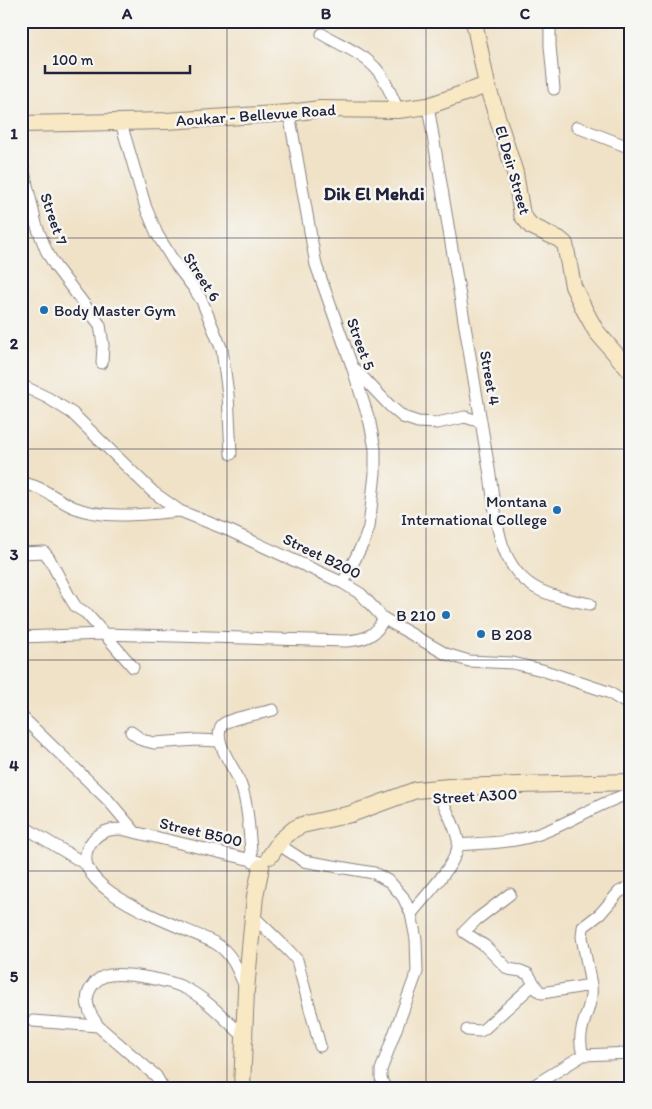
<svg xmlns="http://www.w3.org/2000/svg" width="652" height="1109" font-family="Itim,sans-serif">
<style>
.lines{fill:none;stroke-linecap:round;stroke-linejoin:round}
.street-casing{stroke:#898281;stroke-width:13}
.secondary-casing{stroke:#898281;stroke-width:18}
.street{stroke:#fff;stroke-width:11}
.secondary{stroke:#f8e8c3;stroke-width:16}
.grid{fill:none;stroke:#22223b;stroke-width:1;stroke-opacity:0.55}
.poi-dot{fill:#1f6fb2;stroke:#f6f6f2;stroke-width:2}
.labels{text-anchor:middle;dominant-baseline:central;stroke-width:5;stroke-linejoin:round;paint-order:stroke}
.street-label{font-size:16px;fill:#22223b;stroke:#f6f6f2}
.poi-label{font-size:16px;fill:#22223b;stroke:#f6f6f2;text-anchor:start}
.quarter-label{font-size:19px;font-weight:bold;fill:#22223b;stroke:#f6f6f2}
.neatline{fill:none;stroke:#22223b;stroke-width:2}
.grid-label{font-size:16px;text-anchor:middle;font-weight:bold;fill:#22223b}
</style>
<rect width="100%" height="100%" fill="#f6f6f2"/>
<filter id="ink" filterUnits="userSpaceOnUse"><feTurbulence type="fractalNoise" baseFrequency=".02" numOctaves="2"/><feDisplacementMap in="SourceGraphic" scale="10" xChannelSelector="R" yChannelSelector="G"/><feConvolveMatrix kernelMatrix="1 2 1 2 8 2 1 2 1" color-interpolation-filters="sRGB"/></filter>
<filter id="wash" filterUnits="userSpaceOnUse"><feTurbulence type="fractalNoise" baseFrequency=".0096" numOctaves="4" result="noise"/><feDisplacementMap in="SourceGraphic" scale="20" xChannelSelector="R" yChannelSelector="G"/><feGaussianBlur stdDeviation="1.12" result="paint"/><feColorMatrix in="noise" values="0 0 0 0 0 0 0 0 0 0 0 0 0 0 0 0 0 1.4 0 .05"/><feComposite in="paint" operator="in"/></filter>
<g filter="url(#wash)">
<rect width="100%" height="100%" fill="#f0e2c7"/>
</g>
<g filter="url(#ink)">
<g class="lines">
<g class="street-casing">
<path id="street" d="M550 21V46L554 89
M322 34C340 45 365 54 378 71 387 82 392 97 398 110
M428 106 490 475C496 514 496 564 534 587 551 597 571 600 590 604
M289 113 316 265 352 366 370 423 375 449V473L369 527 365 539 343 583
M121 123 146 208 157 234 174 262 193 287 202 301 222 350 228 394 231 454
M577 127 631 148
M21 159 36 224 46 250 55 266 100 325 103 345 102 363
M355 369 390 406 403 417 418 422 437 423 465 417 481 422
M21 385 48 398 72 413 153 492 180 511 230 531 343 583 361 594 383 618 446 654 469 661 513 663 542 670 608 692 631 706
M21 483C41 485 55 499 73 507 103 520 148 514 180 511
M21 553 44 552 49 558 69 596 76 607 86 613 133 667
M21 637 103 634 346 641C363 640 378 636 383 618
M21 716 108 800 135 832
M131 732 142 740 154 743 197 740 219 741
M21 804 22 798
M21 825 87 865
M458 845C486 843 512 843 539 834 570 823 598 803 631 793
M284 848 304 861 374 873 390 882 403 897 411 914 416 939 417 972 381 1070V1078L385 1088
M252 861C249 835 249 801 238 778 232 765 212 739 222 725 228 718 263 713 273 710
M510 894 476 920 464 932 485 946 508 969 521 971 528 974 538 990 542 993 591 985C594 1012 574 1026 583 1055
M411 914C423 898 462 860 458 840 455 825 446 810 440 796
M253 916 289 951 297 960 320 1046
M591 985 582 937 583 927 600 914 619 892 631 886
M245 987C238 970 232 953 215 943 189 928 53 888 93 840 101 831 110 829 121 829L260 862
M33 1021 98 1026
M467 1030 480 1031 484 1029 534 984
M163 1088 156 1076 98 1026C95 1020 90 1015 89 1009 83 994 94 977 110 975 128 973 169 980 185 988 209 1000 227 1022 247 1039
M530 1088 583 1055 631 1053"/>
</g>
<g class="secondary-casing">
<path id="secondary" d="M474 21 487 85 515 173 522 215 531 226 559 239 565 244 573 286 585 311 596 331 631 372
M21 124 167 121 289 113 320 109 398 110 428 106 487 85
M270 856 281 840 294 829 302 825 351 814 416 790 449 787 631 782
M242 1088 246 990 255 896 261 867"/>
</g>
<use href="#street" class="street"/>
<use href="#secondary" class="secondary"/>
</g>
</g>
<path class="grid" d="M227 21V1088M426 21V1088M21 238H631M21 449H631M21 660H631M21 871H631"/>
<g class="poi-dot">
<circle cx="44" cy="310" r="5"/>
<circle cx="557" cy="510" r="5"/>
<circle cx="446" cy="615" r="5"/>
<circle cx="481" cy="634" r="5"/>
</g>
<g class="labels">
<g class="street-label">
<text transform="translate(256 115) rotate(-4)">Aoukar - Bellevue Road</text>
<text transform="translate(513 170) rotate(74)">El Deir Street</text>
<text transform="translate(54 219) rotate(71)">Street 7</text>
<text transform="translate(202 277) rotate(57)">Street 6</text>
<text transform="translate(361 344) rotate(70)">Street 5</text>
<text transform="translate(490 378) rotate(80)">Street 4</text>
<text transform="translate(322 556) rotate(26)">Street B200</text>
<text transform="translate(475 796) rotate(-3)">Street A300</text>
<text transform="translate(201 832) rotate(13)">Street B500</text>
</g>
<g class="poi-label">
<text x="54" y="310">Body Master Gym</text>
<text x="547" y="501" text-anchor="end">Montana<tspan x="547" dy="18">International College</tspan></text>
<text x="436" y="615" text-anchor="end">B 210</text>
<text x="491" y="634">B 208</text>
</g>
<g class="quarter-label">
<text x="374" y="193">Dik El Mehdi</text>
</g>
</g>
<rect width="652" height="1109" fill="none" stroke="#f6f6f2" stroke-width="55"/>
<path d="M45 65v8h145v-8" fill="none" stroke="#22223b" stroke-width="2.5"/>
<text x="52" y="65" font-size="15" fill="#22223b" stroke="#f6f6f2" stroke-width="4" paint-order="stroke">100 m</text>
<rect x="28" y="28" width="596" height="1054" class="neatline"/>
<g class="grid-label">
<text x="127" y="19">A</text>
<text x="326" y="19">B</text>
<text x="525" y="19">C</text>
<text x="14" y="139">1</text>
<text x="14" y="349">2</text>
<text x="14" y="560">3</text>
<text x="14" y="771">4</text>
<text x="14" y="982">5</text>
</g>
</svg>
